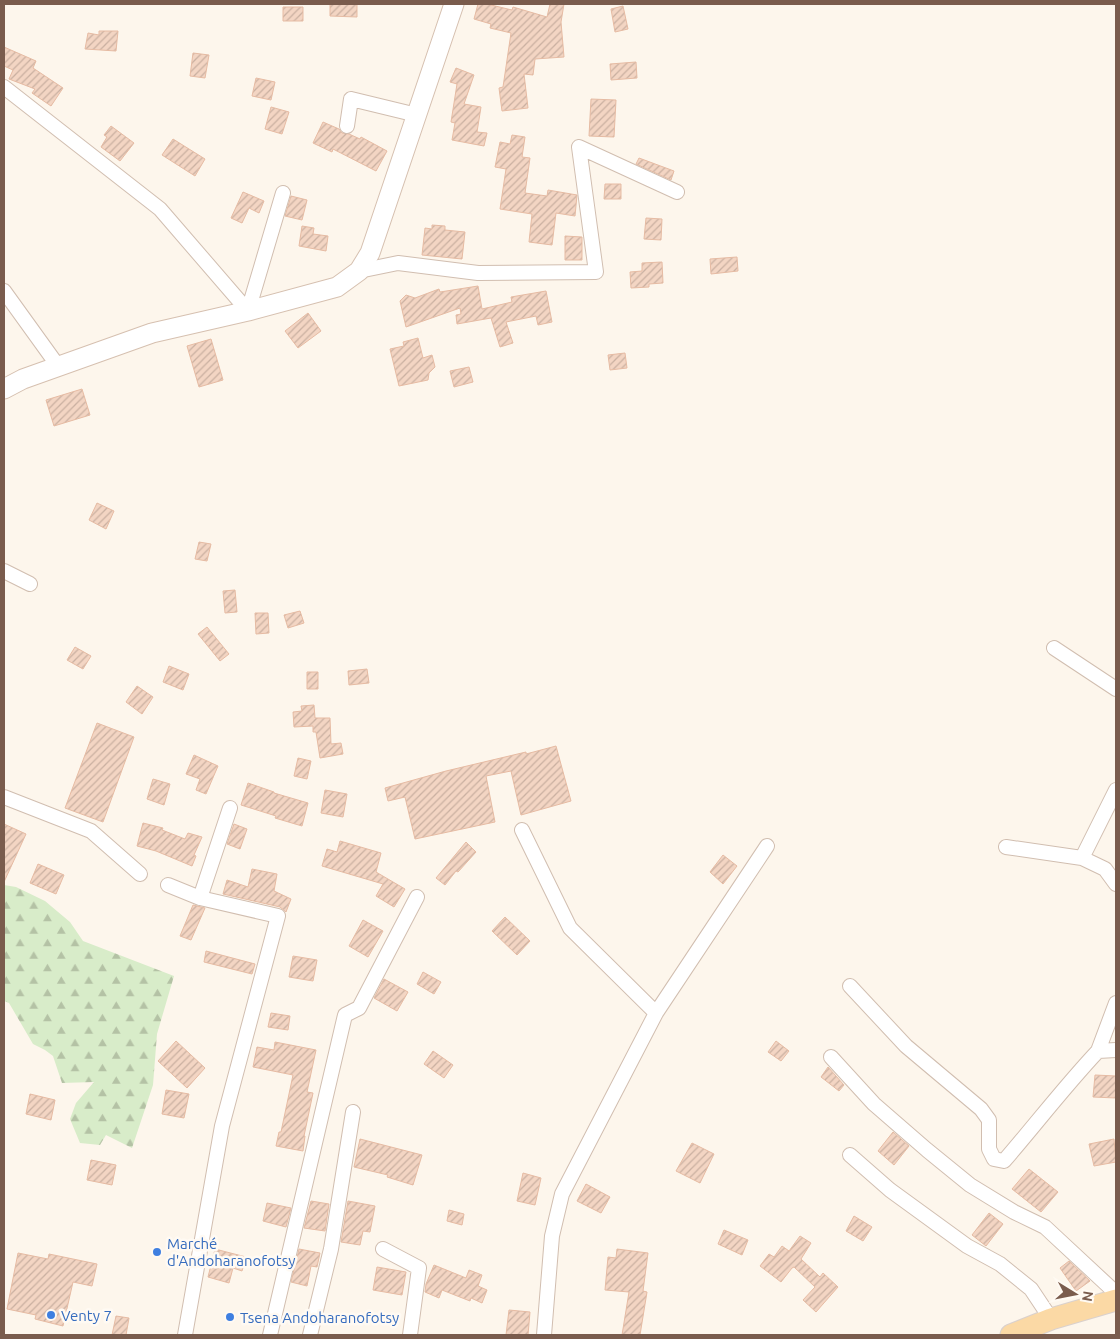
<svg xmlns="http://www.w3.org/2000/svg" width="1120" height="1339" font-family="Ubuntu,sans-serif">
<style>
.forest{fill:url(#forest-firs)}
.building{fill:url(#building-hatch);stroke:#e6bba3}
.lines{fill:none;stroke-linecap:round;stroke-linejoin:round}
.street-casing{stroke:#d1beb0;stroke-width:16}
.secondary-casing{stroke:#d6c0b0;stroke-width:21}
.primary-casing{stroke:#dad1cd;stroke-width:23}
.street{stroke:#fff;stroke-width:14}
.secondary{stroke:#fff;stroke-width:19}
.primary{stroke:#fbd9a5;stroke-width:21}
.shop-dot{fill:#3f7fe0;stroke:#fffaf3;stroke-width:2}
.labels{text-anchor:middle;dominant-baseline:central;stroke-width:5;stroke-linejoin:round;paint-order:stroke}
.shop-label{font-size:15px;fill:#366cbe;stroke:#fffaf3;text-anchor:start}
</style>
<defs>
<pattern id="forest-firs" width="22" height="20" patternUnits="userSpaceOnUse" patternTransform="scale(1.25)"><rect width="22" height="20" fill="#d8ecc9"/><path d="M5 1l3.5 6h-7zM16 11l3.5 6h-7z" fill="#b4c2a5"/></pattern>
<pattern id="building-hatch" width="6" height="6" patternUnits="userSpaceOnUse" patternTransform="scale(1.25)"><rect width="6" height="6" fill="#f3d5c3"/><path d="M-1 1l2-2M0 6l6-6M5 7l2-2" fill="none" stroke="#cab0a1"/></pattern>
</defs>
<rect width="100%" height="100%" fill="#fdf6ec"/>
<path class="forest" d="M4 885 16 887 45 901 70 922 83 941 174 976 157 1034 153 1085 132 1148 106 1135 100 1145 80 1143 70 1119 76 1103 94 1082 62 1083 53 1056 45 1050 33 1044 9 1003 4 1001Z"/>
<path class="building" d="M330 4H357V17L330 16Z
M478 4H487L512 10 513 7 547 17 550 4H564L561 22 564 57 535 59 533 75 524 74 528 108 502 111 499 88 503 87 511 33 490 28 491 24 474 19Z
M623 6 628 29 615 32 611 9Z
M283 7H303V21H283Z
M99 31H118L116 51 85 49 88 33 99 35Z
M4 47 36 61 33 68 63 88 51 106 32 93 35 89 9 79 13 70 4 66Z
M193 53 209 55 205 78 190 76Z
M636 62 637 78 611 80 610 64Z
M456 68 474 75 464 104 481 107 477 132 487 133 484 146 452 140 455 123 451 122 457 84 450 82Z
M256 78 275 82 271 100 252 96Z
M591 99 616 100 614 137 589 136Z
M271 107 289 112 282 134 265 129Z
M323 122 339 129 342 133 349 134 360 139 361 137 387 151 376 171 333 149 332 152 313 143Z
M111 126 134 143 120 161 101 147 107 137 104 135Z
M512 135 525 137 522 157 530 158 525 193 547 196 548 190 577 195 575 216 556 213 552 245 529 242 532 214 500 209 506 169 495 167 500 142 510 144Z
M173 139 205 159 195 176 162 155Z
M639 158 674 171 671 180 636 164Z
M605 184H621V199H604Z
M243 192 264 201 259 213 249 208 242 223 231 218Z
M291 196 307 200 302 220 285 216Z
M646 218 662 219 661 240 644 239Z
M432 225 445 226V230L465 232 462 259 422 255 425 228 432 229Z
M302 226 314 228 313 234 328 236 326 251 299 246Z
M565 236 582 237V260H565Z
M737 257 738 271 711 274 710 259Z
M662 262 663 283 649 284V287L631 288 630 272 642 271V263Z
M478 286 482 309 512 302 511 297 546 291 552 322 538 325 536 316 506 322 513 343 500 347 491 318 457 324 456 315 461 314 460 308 406 327 400 301 406 295 415 298 439 289 440 292Z
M308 313 321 331 298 348 285 331Z
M418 338 423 358 432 355 435 367 429 373 428 380 399 386 390 349 404 346 403 342Z
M211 339 223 380 199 387 187 346Z
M625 353 627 368 610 370 608 355Z
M469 367 473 382 454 387 450 371Z
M82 389 90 415 54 426 46 400Z
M97 503 114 511 106 529 89 520Z
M199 542 211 544 207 561 195 559Z
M235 590 237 612 225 613 223 591Z
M300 611 304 623 288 628 284 615Z
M255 613H268L269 633 256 634Z
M207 627 229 654 220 661 198 634Z
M75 647 91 656 83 669 67 660Z
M169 666 189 674 183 690 163 682Z
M367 669 369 683 349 685 348 671Z
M307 672H318V689H307Z
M137 686 153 697 142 714 126 702Z
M314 705 315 718H330L331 744 341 743 343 754 320 758 316 732H313V726L294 727 293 712 302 711 301 706Z
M97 723 134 737 103 822 65 808Z
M556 746 571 801 521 815 511 771 486 776 495 822 415 839 405 797 388 801 385 788 446 771 526 752V754Z
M194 755 218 766 206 794 196 790 200 779 186 774Z
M298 758 311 761 307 779 294 776Z
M153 779 170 784 164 805 147 799Z
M248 783 274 792V793L308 803 302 826 275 818 276 816 241 805Z
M325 790 347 794 343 817 321 813Z
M143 823 163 828 162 830 185 839 188 833 202 837 194 855 196 856 192 866 156 851 137 846Z
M4 824 26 834 4 882Z
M234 824 247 829 240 849 227 844Z
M340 841 381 853 376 872 405 889 394 907 376 896 383 884 322 866 327 849 337 852Z
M466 842 476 852 458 872 456 871 445 885 436 878Z
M723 855 737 866 723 884 710 872Z
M38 864 64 875 56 894 30 883Z
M252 869 277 874 274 891 291 899 286 912 280 907 223 894 227 880 248 887Z
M193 905 205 908 191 940 180 936Z
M505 917 530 941 517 955 492 931Z
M363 920 383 931 368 957 349 946Z
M206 951 255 964 252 974 204 962Z
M293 956 317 960 313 981 289 977Z
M423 972 441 982 434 994 417 984Z
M384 979 408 992 397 1011 374 998Z
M271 1013 290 1016 288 1030 268 1027Z
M176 1041 205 1068 187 1088 158 1061Z
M776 1041 789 1051 781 1061 768 1052Z
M275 1042 316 1050 307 1092 313 1093 304 1136H305L303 1151 276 1146 279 1132H281L293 1075 253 1067 257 1047 274 1050Z
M433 1051 453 1065 444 1078 424 1064Z
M828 1067 844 1085 839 1091 821 1077Z
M1095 1075 1116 1076V1098L1093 1097Z
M166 1090 189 1094 184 1118 162 1114Z
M30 1094 55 1100 51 1120 26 1114Z
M893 1132 909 1146 894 1165 878 1151Z
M360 1139 422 1155 413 1185 387 1177 388 1175 354 1167Z
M1114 1139 1116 1162 1094 1166 1089 1144Z
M692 1143 714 1154 700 1183 676 1171Z
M91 1160 116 1165 112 1185 87 1180Z
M1029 1169 1058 1192 1041 1212 1012 1189Z
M523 1173 541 1178 535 1205 517 1201Z
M586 1184 610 1197 601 1213 577 1201Z
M311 1201 329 1204 325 1231 304 1228Z
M348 1201 375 1206 370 1232 363 1231 360 1245 341 1242Z
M267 1203 291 1208 286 1227 263 1221Z
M449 1210 464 1214 462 1225 447 1221Z
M989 1213 1003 1224 986 1246 972 1235Z
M854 1216 872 1227 863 1241 846 1231Z
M724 1230 748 1240 742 1255 718 1244Z
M800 1236 811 1243 801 1259 820 1277 823 1273 838 1287 816 1312 803 1300 815 1287 794 1267 792 1268 781 1282 760 1266 769 1254 774 1257 782 1246 789 1251Z
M215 1249 246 1257 242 1271 233 1268 229 1283 208 1277Z
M299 1249 320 1253 317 1267 311 1266 307 1286 291 1282Z
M617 1249 648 1253 643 1291 647 1292 640 1335H622L629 1292 605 1290 608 1257 616 1258Z
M18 1253 48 1259 49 1254 97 1264 92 1286 73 1282 63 1326 35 1319 36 1315 7 1309Z
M1069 1261 1090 1281 1076 1291 1060 1268Z
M434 1265 466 1278 469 1270 482 1275 478 1286 487 1290 482 1303 471 1298 470 1301 442 1290 439 1298 425 1292 426 1284Z
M377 1267 406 1272 402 1295 373 1290Z
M509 1310 530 1312 528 1335H506Z
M116 1316 129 1318 126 1335H112Z"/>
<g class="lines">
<g class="street-casing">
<path id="street" d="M4 87 160 209 248 311 283 193
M347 126 351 99 417 115
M359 271 398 263 478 273 596 272 579 147 677 192
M4 291 58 366
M4 571 30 584
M1054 648 1116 689
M4 797 91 831 140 874
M522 830 570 928 656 1013
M1006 847 1082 858 1105 869 1116 884
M1082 858 1116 790
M168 885 200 898 278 916 222 1126 185 1335
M200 898 230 808
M850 986 906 1046 981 1109 989 1120V1149L994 1159 1004 1161C1036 1124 1065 1086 1098 1051L1116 1050
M1098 1051 1116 1003
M831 1057 874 1104 927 1150 970 1185 1014 1212 1045 1227 1116 1293
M850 1155 890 1190 967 1246 1000 1264 1031 1289 1051 1319
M383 1249 419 1268 410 1335
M270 1335 345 1015 359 1008 417 897
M310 1335 331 1249 353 1112
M544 1335 552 1236 562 1194 656 1013 767 846"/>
</g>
<g class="secondary-casing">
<path id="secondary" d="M4 389 23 379 152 333 248 311 337 287 359 271 370 253 454 4"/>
</g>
<g class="primary-casing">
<path id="primary" d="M1011 1335 1051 1319 1116 1300"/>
</g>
<use href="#street" class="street"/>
<use href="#secondary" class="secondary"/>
<use href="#primary" class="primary"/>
</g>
<g class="shop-dot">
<circle cx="157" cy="1252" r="5"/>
<circle cx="51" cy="1315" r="5"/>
<circle cx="230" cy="1317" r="5"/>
</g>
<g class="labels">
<g class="shop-label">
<text x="167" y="1243">Marché<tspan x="167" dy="17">d'Andoharanofotsy</tspan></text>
<text x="61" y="1315">Venty 7</text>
<text x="240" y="1317">Tsena Andoharanofotsy</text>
</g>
</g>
<rect width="1120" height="1339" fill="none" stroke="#7a5c4d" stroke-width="10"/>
<g transform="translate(1075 1294) rotate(100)" stroke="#fffaf3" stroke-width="4" paint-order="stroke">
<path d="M0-4L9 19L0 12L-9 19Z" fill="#7a5c4d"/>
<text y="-8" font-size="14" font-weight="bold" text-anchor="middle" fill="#7a5c4d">N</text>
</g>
</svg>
